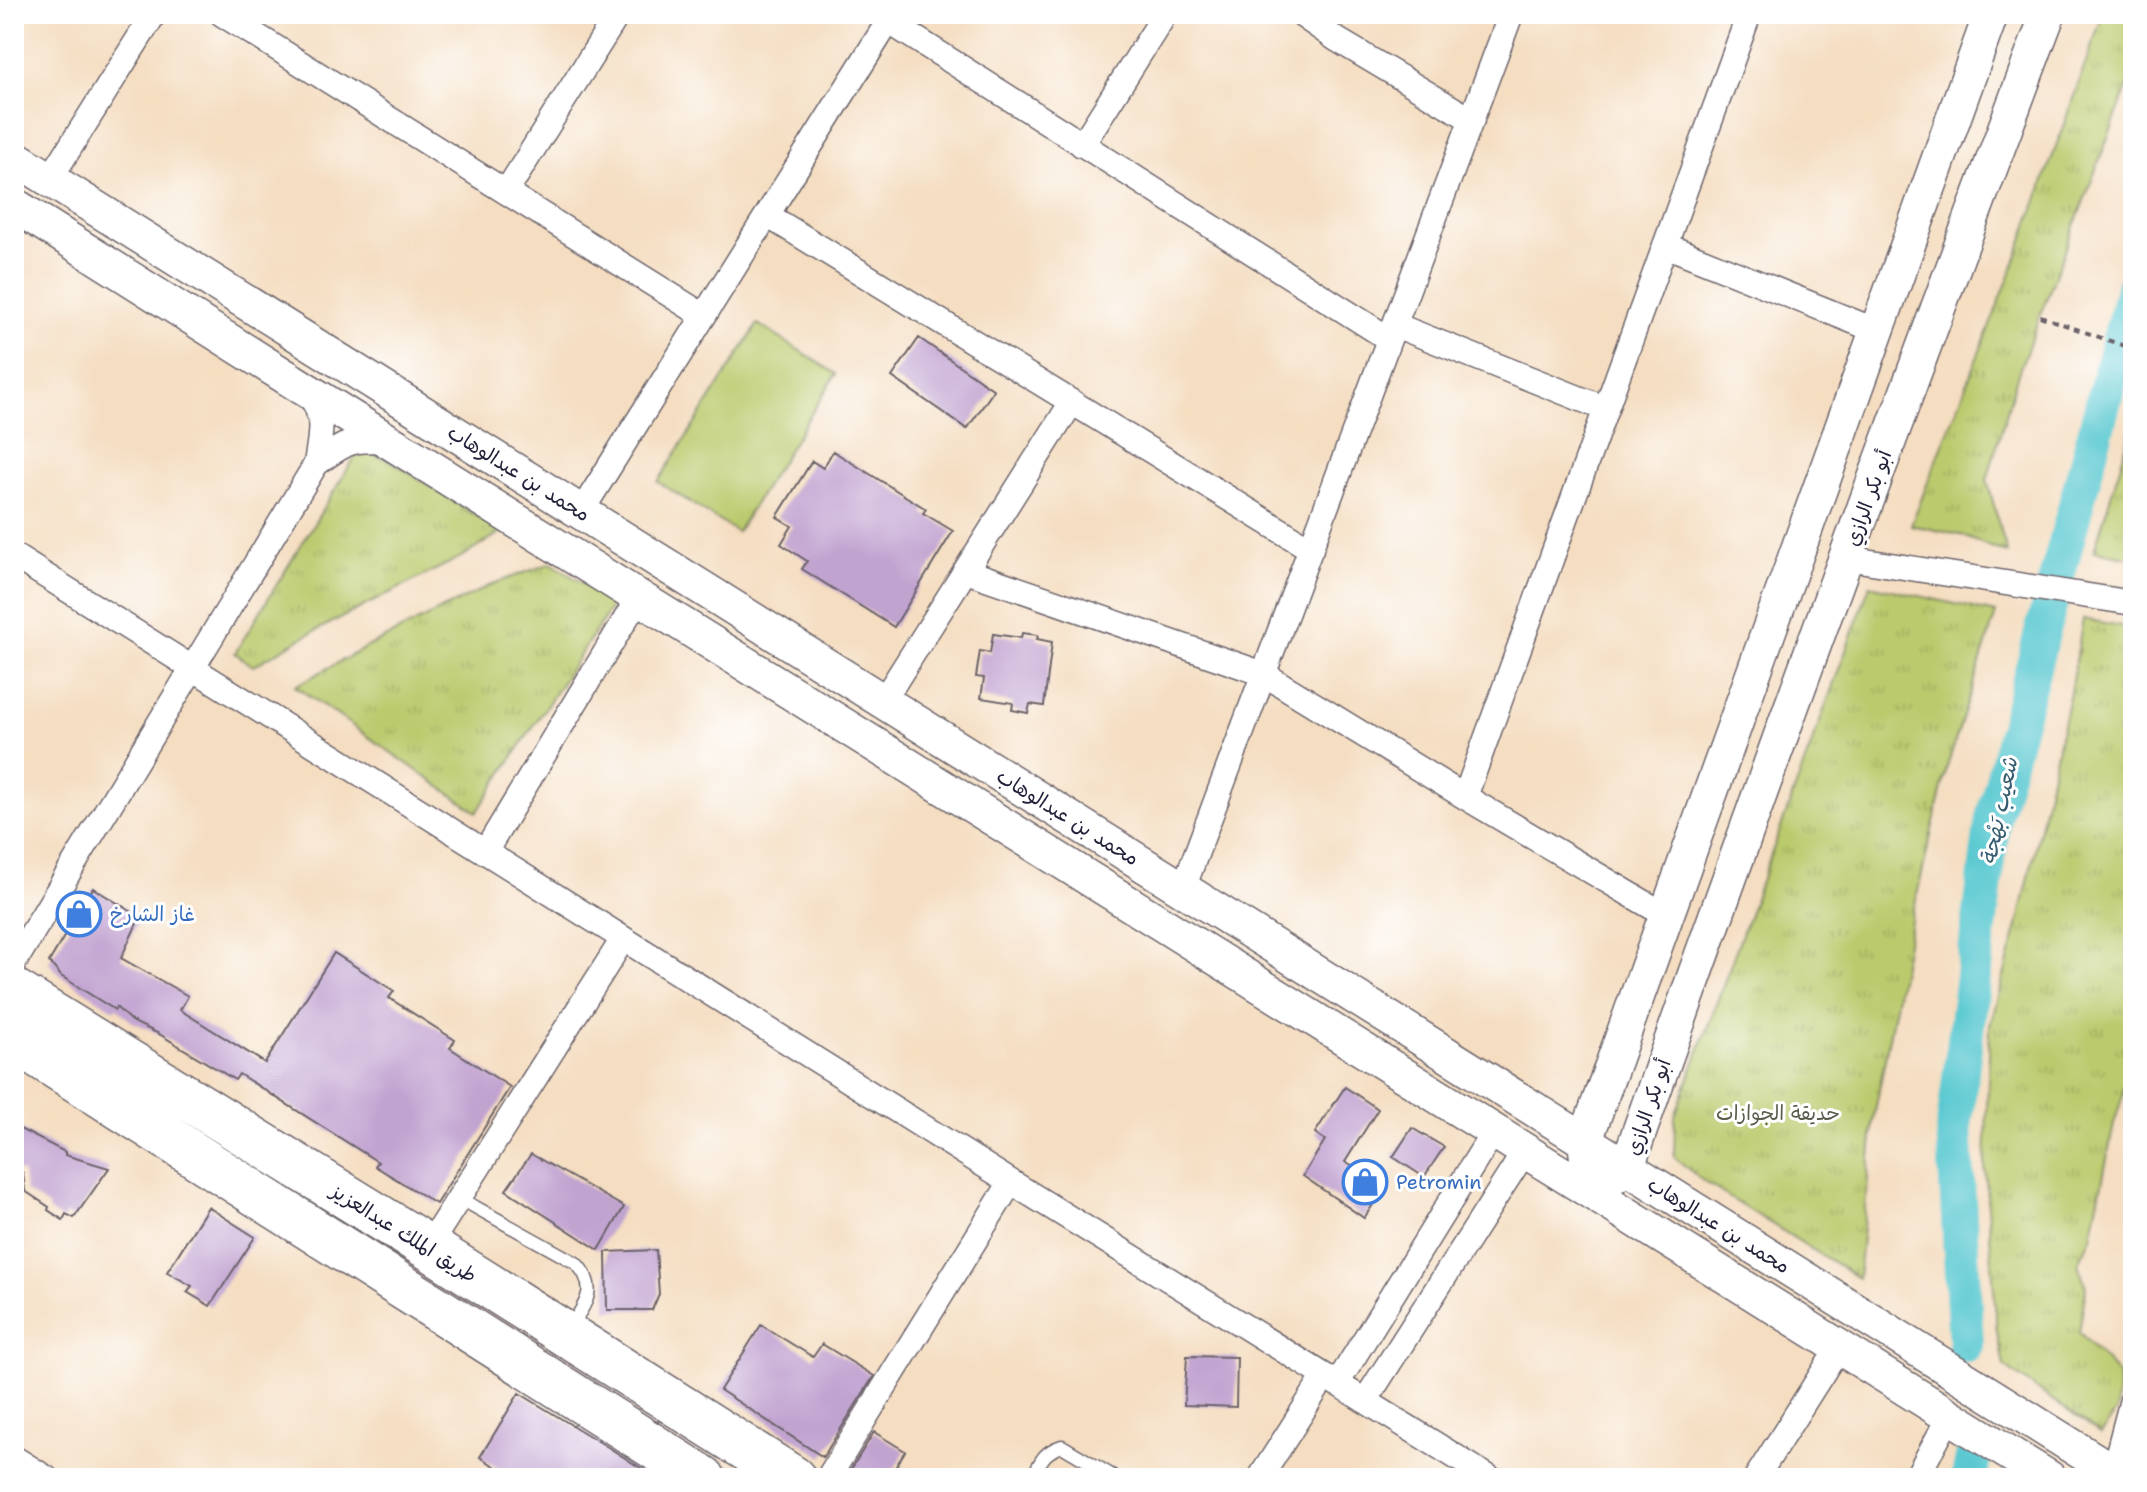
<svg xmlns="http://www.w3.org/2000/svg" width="2147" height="1492" font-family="'Shantell Sans','Playpen Sans Arabic',sans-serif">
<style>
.park{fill:url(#park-tufts);stroke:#6e7654;stroke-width:2}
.pitch{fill:#bbca6d;stroke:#6e7654;stroke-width:2}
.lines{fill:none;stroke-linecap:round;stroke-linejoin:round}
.river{stroke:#5cc9d1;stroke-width:36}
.building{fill:#c1a3d0}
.lane-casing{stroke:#6c636a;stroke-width:15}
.street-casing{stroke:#6c636a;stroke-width:27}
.secondary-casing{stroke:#6c636a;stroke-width:37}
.highway-casing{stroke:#6c636a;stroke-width:47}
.path{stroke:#6c636a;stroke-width:4;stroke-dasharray:6 6;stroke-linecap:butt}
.lane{stroke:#fff;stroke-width:12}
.street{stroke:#fff;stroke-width:24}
.secondary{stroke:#fff;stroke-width:34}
.highway{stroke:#fff;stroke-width:44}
.labels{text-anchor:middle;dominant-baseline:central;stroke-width:6;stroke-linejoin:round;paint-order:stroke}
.street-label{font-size:20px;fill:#22223b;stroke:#fff}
.shop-label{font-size:20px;fill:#366cbe;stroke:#fff;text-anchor:start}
.park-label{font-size:20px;fill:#585d4c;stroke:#fff}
.water-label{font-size:22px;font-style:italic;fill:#365c70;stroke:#fff}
</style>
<defs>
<pattern id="park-tufts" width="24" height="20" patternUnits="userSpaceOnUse" patternTransform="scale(2)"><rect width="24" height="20" fill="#bbca6d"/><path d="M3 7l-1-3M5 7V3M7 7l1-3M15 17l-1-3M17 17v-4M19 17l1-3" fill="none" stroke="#a0ad5f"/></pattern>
</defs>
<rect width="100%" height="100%" fill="#fff"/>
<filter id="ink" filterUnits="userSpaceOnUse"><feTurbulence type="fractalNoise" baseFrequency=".0125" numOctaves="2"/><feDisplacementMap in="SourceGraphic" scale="16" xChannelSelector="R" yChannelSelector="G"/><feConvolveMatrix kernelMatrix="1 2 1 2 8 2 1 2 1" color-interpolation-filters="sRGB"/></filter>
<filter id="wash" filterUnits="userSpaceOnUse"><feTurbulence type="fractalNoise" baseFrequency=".006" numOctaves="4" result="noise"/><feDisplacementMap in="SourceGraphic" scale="32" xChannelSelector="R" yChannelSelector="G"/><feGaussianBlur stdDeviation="1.8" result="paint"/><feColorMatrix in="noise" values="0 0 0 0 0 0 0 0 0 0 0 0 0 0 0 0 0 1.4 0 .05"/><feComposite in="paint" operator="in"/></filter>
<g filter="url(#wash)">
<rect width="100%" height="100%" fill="#f4ddc0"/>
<path class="park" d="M2103 14H2133V72L2017 376 1987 480 2007 553 1960 535 1911 525 2015 262Z
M2133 424V558L2094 551Z
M366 453 388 459 501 532 467 554 309 634 253 666 235 653 356 455Z
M551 563 614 603 477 812 295 686 365 648 493 584Z
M1870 585 1996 613 1946 770 1911 921 1874 1117 1858 1278 1703 1181 1674 1157 1675 1116Z
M2083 619 2133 628V1062L2114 1124 2091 1237 2078 1264 2086 1287 2079 1332 2119 1375 2116 1412 2101 1434 2004 1366 1997 1332 1985 1166 1990 1025 2018 926 2070 692Z"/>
<path class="pitch" d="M758 324 836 374 737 532 658 482Z"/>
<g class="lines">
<path class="river" d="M1966 1345 1954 1126 1993 818 2133 290
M1969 1478 1973 1458"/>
</g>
<g id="blocks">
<path class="building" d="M919 338 994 390 967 429 892 377Z
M833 451 926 509 923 513 953 531 894 627 802 569 807 561 781 544 792 526 777 517 812 461 823 468Z
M1022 633 1038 635 1037 639 1052 642 1044 706 1030 704 1028 713 1012 710 1013 703 981 698 984 678 976 677 980 651 990 653 993 634 1021 638Z
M93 888 140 917 121 958 188 996 180 1010 265 1063 334 953 394 991 389 998 455 1040 450 1048 510 1087 436 1204 375 1166 378 1162 239 1074 235 1080 159 1034 131 1021 116 1007 115 1010 61 976 49 962Z
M1345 1087 1378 1109 1345 1162 1385 1187 1364 1218 1303 1176 1325 1140 1315 1133Z
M1412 1128 1444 1147 1424 1177 1393 1157Z
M20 1129 65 1152V1155L109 1168 74 1218 66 1214 63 1220 48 1210 49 1207 25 1191 23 1173 14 1168V1139Z
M531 1154 624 1207 599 1250 506 1190Z
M208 1207 255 1237 210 1306 187 1292 192 1286 167 1272Z
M656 1250 659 1294 652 1310H607L606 1252Z
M761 1325 813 1357 822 1344 874 1376 823 1457 720 1390Z
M1187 1356 1237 1357 1236 1407 1184 1405Z
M519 1393 611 1449 656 1478H514L480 1457Z
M874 1432 905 1451 889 1478H855L848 1474Z"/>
</g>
</g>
<g filter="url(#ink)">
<use href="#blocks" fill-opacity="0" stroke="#6c636a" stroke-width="2"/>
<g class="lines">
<g class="lane-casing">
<path id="lane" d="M459 1198 576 1263C600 1289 585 1303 570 1328
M1032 1478C1041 1461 1043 1452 1062 1446L1116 1478"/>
</g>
<g class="street-casing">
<path id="street" d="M222 14 704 316
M1300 14 1336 39 1472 120
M888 21 1389 339
M1082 145 1165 14
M50 179 154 14
M506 192 618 14
M767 215 1311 549
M1665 245 1877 331
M1395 325 1606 409
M307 392C327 416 320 435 316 464 345 443 351 438 387 441
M581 512 893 14
M14 556 1011 1182 1490 1478
M1846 558 2133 603
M966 571 1264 674 1465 797 1667 916
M883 701 1072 402
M1465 797 1749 14
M485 852 639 597
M1183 889 1511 14
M14 963 316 464
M428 1247 623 939
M1337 1384 1494 1131
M1365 1401 1525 1151
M14 1458 46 1478
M2113 1472 2133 1396
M828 1478 1011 1182
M1260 1478 1325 1376
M1756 1478 1839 1347
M1916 1478 1950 1416"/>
</g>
<g class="secondary-casing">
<path id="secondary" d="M1991 14 1585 1141 1591 1192 1627 1167C1762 781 1904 397 2048 14
M14 157 2123 1478
M14 205 302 387 2049 1478"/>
</g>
<g class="highway-casing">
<path id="highway" d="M14 991 428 1247 793 1478
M14 1040 703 1478"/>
</g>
<path class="path" d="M2040 316 2133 349"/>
<use href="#lane" class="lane"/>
<use href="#street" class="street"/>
<use href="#secondary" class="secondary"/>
<use href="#highway" class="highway"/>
</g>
</g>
<defs>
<g id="shop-ring" transform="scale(2.3)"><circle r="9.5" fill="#fff" stroke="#3f7fe0" stroke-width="1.5"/><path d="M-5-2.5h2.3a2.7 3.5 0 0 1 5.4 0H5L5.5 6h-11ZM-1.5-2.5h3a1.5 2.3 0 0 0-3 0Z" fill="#3f7fe0"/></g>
</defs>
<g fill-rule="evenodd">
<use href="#shop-ring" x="79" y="914"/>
<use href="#shop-ring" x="1365" y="1182"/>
</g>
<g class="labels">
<g class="street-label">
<text transform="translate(519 473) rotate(32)">محمد بن عبدالوهاب</text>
<text transform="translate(1868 498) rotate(-70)">أبو بكر الرازي</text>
<text transform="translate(1068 817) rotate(32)">محمد بن عبدالوهاب</text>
<text transform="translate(1648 1107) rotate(-71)">أبو بكر الرازي</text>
<text transform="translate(1719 1225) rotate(32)">محمد بن عبدالوهاب</text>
<text transform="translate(404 1233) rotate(32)">طريق الملك عبدالعزيز</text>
</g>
<g class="shop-label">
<text x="110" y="914">غاز الشارخ</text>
<text x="1396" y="1182">Petromin</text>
</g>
<g class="park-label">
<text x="1778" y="1113">حديقة الجوازات</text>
</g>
<g class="water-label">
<text transform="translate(1999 811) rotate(-78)">شعيب بَهْجة</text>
</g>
</g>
<rect width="2147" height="1492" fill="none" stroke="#fff" stroke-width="48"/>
</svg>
